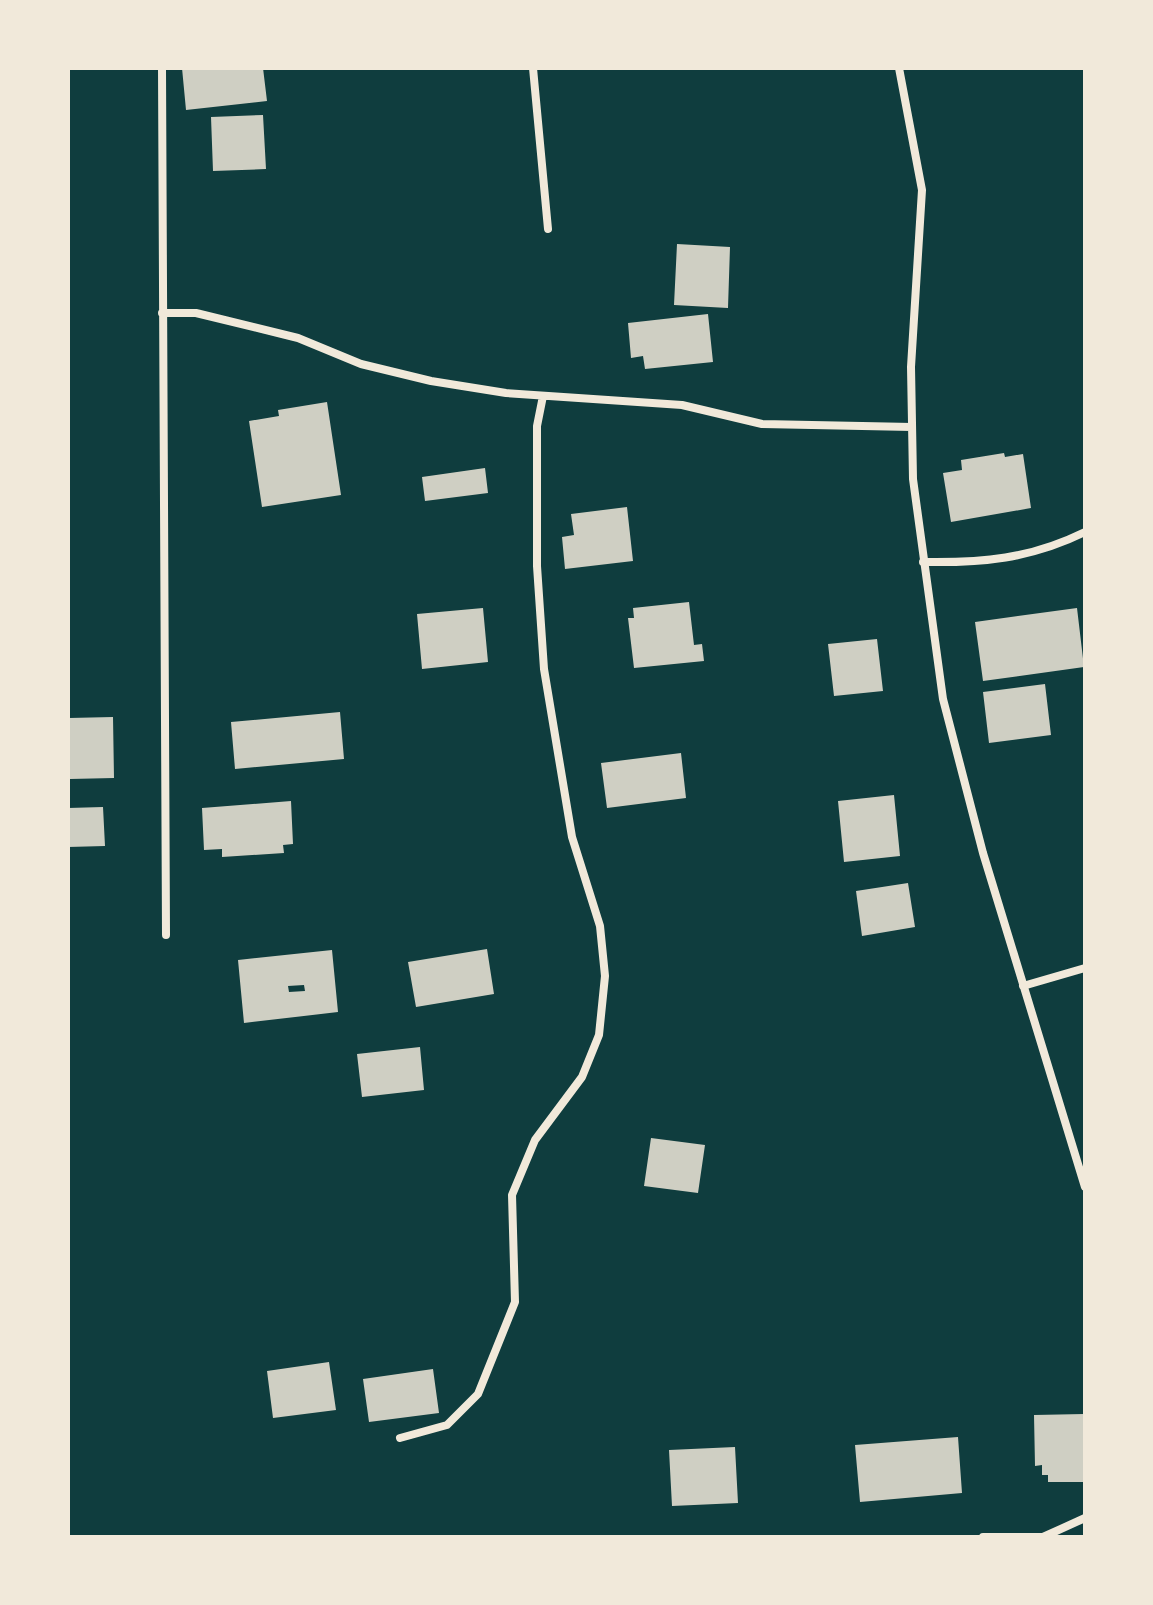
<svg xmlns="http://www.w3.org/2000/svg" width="1153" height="1605" font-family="Cabin,sans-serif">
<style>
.building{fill:#cfcfc3;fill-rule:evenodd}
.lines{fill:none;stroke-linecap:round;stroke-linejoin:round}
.minor{stroke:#f1e9da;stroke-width:8}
</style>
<rect width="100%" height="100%" fill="#0f3d3e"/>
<path class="building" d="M182 68H263L267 101 186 110Z
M263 115 266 169 213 171 211 117Z
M677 244 730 247 728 308 674 305Z
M708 314 713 362 645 369 643 356 631 358 628 323Z
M327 402 341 495 262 507 249 421 279 416 278 410Z
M1004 453 1005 457 1023 454 1031 508 951 522 943 473 962 470 961 460Z
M485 468 488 493 425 501 422 477Z
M627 507 633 561 565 569 562 537 574 535 571 514Z
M689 602 694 645 702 644 704 661 634 668 628 618H634L633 608Z
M483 608 488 662 422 669 417 614Z
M1077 608 1084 667 983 681 975 622Z
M877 639 883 691 834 696 828 644Z
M1045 684 1051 735 989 743 983 692Z
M340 712 344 759 235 769 231 722Z
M113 717 114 778 70 779 69 718Z
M681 753 686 798 607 808 601 763Z
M894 795 900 856 844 862 838 801Z
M291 801 293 844 283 845 284 853 222 857V849L204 850 202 808Z
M103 807 105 846 68 847V808Z
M908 883 915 927 862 936 856 891Z
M487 949 494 994 416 1007 408 962Z
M332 950 338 1012 244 1023 238 960ZM304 985 305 991 289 992 288 986Z
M420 1047 424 1090 362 1097 357 1054Z
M651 1138 705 1145 698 1193 644 1186Z
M329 1362 336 1410 273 1418 267 1371Z
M433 1369 439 1413 369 1422 363 1379Z
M1084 1414 1085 1482H1048V1475H1042V1465L1035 1466 1034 1415Z
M958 1437 962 1493 860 1502 855 1445Z
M735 1447 738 1503 672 1506 669 1450Z"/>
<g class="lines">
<path class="minor" d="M162 68 166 935
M533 68 548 229
M899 68 922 190 911 367 913 479 943 699 983 853 1085 1187
M162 313H196L298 338 361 364 431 381 506 393 682 405 762 424 912 427
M923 562C982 563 1030 559 1085 532
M1023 986 1085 968
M400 1438 447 1425 478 1394 515 1302 512 1195 535 1140 582 1077 599 1035 605 976 600 926 572 837 544 669 537 566V426L543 396
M983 1537H1042
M1043 1537 1085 1518"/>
</g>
<rect width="1153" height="1605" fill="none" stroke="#f1e9da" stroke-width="140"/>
</svg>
